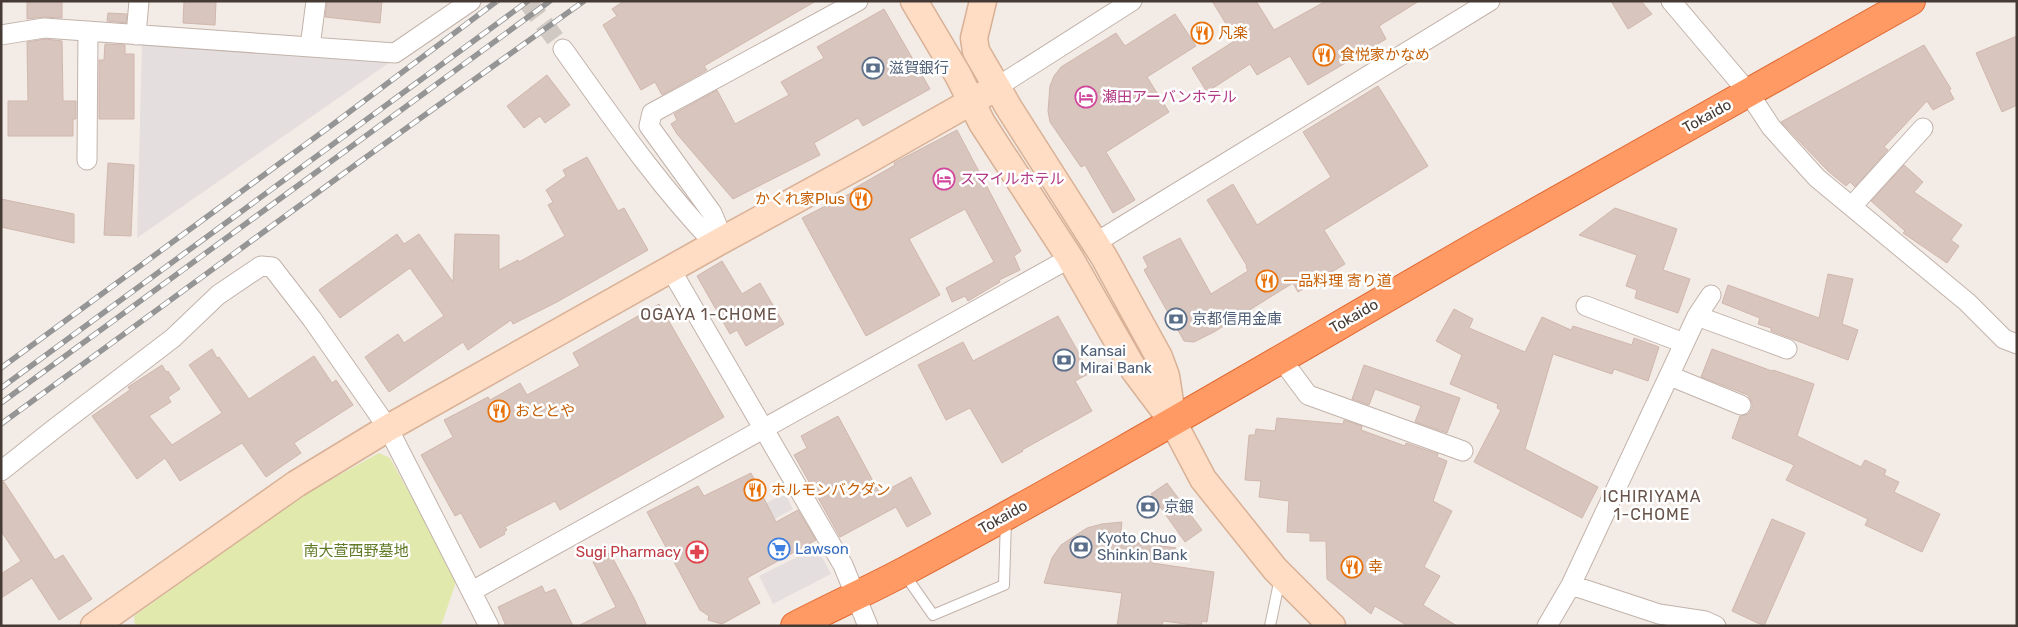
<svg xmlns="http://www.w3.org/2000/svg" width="2018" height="627" font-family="Rubik,'Noto Sans JP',sans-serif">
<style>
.green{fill:#e1e9ad}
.parking{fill:#e4dfde}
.building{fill:#d8c5bd;stroke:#d0b7ad}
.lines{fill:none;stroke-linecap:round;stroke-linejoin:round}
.street-tunnel{stroke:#d0c8c2;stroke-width:19;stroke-dasharray:19 9;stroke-linecap:butt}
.lane-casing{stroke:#c2b3ab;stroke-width:12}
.street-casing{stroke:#c2b3ab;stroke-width:21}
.secondary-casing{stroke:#d8b196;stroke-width:29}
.highway-casing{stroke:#e26831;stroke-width:30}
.lane{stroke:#fff;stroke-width:10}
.street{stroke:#fff;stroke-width:19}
.secondary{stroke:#ffddc4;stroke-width:26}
.highway{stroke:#ff9a65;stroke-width:28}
.rail-casing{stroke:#959595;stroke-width:5.5}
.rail{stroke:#fff;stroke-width:4;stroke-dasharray:11;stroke-linecap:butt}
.labels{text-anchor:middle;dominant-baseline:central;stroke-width:5;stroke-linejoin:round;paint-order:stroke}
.food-label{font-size:15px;fill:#c56008;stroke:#fff;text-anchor:start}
.service-label{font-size:15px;fill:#4e5e75;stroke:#fff;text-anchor:start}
.hotel-label{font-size:15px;fill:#b23c85;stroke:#fff;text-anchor:start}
.street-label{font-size:15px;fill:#463a35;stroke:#fff}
.shop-label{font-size:15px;fill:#366cbe;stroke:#fff;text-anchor:start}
.park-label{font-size:15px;fill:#617a26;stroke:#fff}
.health-label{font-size:15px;fill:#be3a42;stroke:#fff;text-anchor:end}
.neighbourhood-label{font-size:16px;letter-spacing:1px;fill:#69544b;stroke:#fff}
</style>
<rect width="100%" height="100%" fill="#f3ebe5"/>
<path class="green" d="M379 453 390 458 431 532 456 582 441 626H135L134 616 303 495Z"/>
<path class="parking" d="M142 42 393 60 137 238Z
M785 493 793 509 739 538 730 522Z
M817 547 831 574 773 604 759 576Z"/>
<path class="building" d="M27 1H62V18L45 17 27 19Z
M184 1H216L215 25 183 23Z
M327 1H382L380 23 325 17Z
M624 1H816L704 66 707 70 662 95 655 82 641 90 603 25 617 16 612 9Z
M1212 1H1256L1274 30 1326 1H1419L1379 26 1386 39 1308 85 1290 56 1257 75 1250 64 1207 92 1192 68 1236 40Z
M1611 1H1641L1652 14 1628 29Z
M884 9 930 89 863 126 858 118 814 143 820 155 733 199 677 134 671 124 677 120 674 114 717 90 735 124 789 95 781 82 824 58 817 47Z
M108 13 127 14 126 23 107 21Z
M1175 14 1196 46 1147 77 1169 112 1106 152 1135 200 1113 213 1085 165 1081 167 1050 122 1048 111 1050 86 1054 76 1061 67 1116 33 1125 46Z
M2017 36V105L2002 112 1976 53Z
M45 39 62 41 63 101H76V119H73V136H8V101H28L27 42Z
M105 44 125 45V54H134V119H99V60H104Z
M1924 45 1951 89 1949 90 1954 99 1933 110 1927 101 1884 147 1888 150 1855 187 1850 182 1846 186 1828 171 1781 122Z
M547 75 570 105 545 123 540 116 524 128 507 106Z
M1378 86 1428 166 1324 230 1345 264 1298 292 1293 283 1214 332 1194 342 1184 341 1144 270 1148 267 1143 257 1180 238 1211 294 1248 271 1246 267 1247 266 1207 200 1233 184 1257 225 1331 177 1303 132Z
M957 130 1021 251 1014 256 1020 270 999 280 1000 282 968 301 965 296 952 302 946 288 994 262 965 209 909 239 940 295 866 336 802 218 855 191 853 189 895 165 894 163Z
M587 157 618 211 624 208 648 250 557 302 513 324 511 320 468 350 463 342 389 392 365 357 398 334 404 343 444 316 410 268 340 318 319 290 397 234 404 244 419 234 453 282 455 234 499 235V270L518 260 519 262 565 236 548 205 553 202 546 190 566 176 563 170Z
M108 163 134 165 131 236 104 235Z
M1904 165 1923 182 1914 192 1962 225 1951 240 1959 246 1947 263 1903 233 1905 231 1871 201Z
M1 199 74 214V243L1 227Z
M1615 208 1677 229 1663 270 1690 279 1678 313 1635 298 1637 290 1626 286 1637 255 1579 235Z
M722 261 742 294 760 283 784 324 746 346 737 330 730 334 697 276Z
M1828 274 1853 279 1842 324 1858 330 1848 360 1771 331V328L1758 324 1760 318 1722 303 1728 285 1819 318Z
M659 304 724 417 560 510 555 501 505 527 507 530 504 532 505 534 480 548 461 513 455 516 421 455 453 437 444 420 488 397 490 400 520 383 527 395 580 366 573 353Z
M1454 309 1473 319 1469 328 1525 352 1542 317 1571 330 1573 326 1632 345 1634 338 1659 347 1648 381 1614 369 1612 374 1553 354 1525 449 1598 487 1582 518 1474 462 1501 410 1497 408 1498 404 1450 384 1462 355 1436 341Z
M1058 316 1090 373 1075 381 1092 411 1022 450 1023 451 1002 463 970 408 946 420 918 365 963 342 973 361Z
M212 349 217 358 219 357 249 399 314 356 332 383 336 380 353 405 294 443 301 453 266 477 242 443 180 481 165 458 137 479 92 416 130 390 128 387 162 365 166 372 168 371 180 389 168 397 171 402 149 416 172 445 222 413 189 365Z
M1712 349 1772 371 1773 370 1814 384 1797 436 1861 467 1865 460 1886 470 1884 475 1899 482 1894 492 1940 514 1922 552 1865 525 1868 519 1786 480 1794 465 1732 438 1740 416 1748 414 1752 409V403L1748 395 1701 377Z
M1364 365 1460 398 1447 433 1415 422 1421 406 1375 389 1369 405 1352 399Z
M838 416 880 494 911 477 931 514 907 527 896 507 840 537 794 455 807 448 801 436Z
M1277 418 1343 424 1344 420 1362 426 1361 430 1405 446 1406 443 1438 454 1437 457 1447 461 1433 501 1452 511 1424 567 1440 576 1423 605 1457 626H1408L1375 606 1371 614 1327 579 1326 541H1310V533L1287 532 1289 501 1259 497 1261 481 1245 480 1249 435H1255L1256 429 1275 431Z
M751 473 776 522 798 510 816 540 747 578 760 603 722 624 708 620 709 616 700 610 647 512 698 486 704 496Z
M1 482H4L55 560 63 555 92 599 59 620 32 578 1 598V574L21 561 1 531Z
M1167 483 1202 530 1185 542 1151 494Z
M1772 519 1805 533 1764 626 1732 611Z
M1122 522 1120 540 1176 548 1152 563 1214 572 1207 622 1202 621 1201 626 1163 621 1162 626H1117L1122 593 1044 583 1052 558 1061 545 1087 528 1102 524Z
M610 553 634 598 647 626H578L616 607 593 562Z
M542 586 545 593 555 589 573 626H506L498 607Z"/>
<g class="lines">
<path class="street-tunnel" d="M527 1 563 49"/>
<g class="lane-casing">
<path id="lane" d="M903 572 933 615 1004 585 1006 519
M1270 626 1280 578"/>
</g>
<g class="street-casing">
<path id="street" d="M1671 1 1748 92 1771 127 1817 178 1967 302 2004 339 2017 344
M1 35 44 28 395 53 471 1
M136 35 139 1
M310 47 316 1
M563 49C611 116 658 185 715 244
M997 87 1132 1
M87 160 88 31
M1852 206 1923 128
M1095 243 1490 1
M715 244 717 225 712 213 649 126 652 113 858 1
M671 270 843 565 868 626
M1586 306 1684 343
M1697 316 1787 349
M1282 360 1308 395 1463 451
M1670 376 1741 405
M1 471 54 429 173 338 218 295 261 266 272 267 312 319 388 428 489 626
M1571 585 1659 614 1705 621 1716 626
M472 591 1070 258
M1547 626 1571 585 1697 316 1711 295"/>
</g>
<g class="secondary-casing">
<path id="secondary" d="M914 1 958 75 982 123 1070 258 1134 370 1173 422 1203 479 1275 569 1332 626
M983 1 974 38 976 51 1009 108 1104 257 1159 357 1166 376 1173 421
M94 626 296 484 388 428 715 244 863 163 997 87"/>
</g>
<g class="highway-casing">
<path id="highway" d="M795 626C832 607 869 590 905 571 1101 466 1292 352 1485 241 1627 160 1769 82 1911 1"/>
</g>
<use href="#lane" class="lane"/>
<use href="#street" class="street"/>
<use href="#secondary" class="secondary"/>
<use href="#highway" class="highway"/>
<g class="rail-casing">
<path id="rail" d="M1 368 336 122 497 1
M1 388 528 1
M1 403 550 1
M1 424 362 160 584 1"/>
</g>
<use href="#rail" class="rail"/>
</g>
<defs>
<g id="restaurant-ring" transform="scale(1.125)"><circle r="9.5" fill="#fff" stroke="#e8710a" stroke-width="1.5"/><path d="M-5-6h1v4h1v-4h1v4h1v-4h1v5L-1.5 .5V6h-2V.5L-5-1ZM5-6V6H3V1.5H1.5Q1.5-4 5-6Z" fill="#e8710a"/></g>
<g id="bank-ring" transform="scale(1.125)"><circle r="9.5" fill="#fff" stroke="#5c6f8a" stroke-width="1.5"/><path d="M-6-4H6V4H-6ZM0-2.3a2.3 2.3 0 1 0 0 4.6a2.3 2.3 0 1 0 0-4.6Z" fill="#5c6f8a"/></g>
<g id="hotel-ring" transform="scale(1.125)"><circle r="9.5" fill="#fff" stroke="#d1479c" stroke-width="1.5"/><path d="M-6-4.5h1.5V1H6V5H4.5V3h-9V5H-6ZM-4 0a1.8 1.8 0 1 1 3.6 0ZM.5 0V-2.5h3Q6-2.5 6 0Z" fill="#d1479c"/></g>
<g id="supermarket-ring" transform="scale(1.125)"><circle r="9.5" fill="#fff" stroke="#3f7fe0" stroke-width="1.5"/><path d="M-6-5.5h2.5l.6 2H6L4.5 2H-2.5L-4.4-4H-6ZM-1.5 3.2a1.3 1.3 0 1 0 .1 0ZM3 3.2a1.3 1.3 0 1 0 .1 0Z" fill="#3f7fe0"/></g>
<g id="pharmacy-ring" transform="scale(1.125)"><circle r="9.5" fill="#fff" stroke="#e0444e" stroke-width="1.5"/><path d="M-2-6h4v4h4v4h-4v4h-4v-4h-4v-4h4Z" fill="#e0444e"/></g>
</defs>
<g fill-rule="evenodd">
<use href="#restaurant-ring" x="1202" y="33"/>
<use href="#restaurant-ring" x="1324" y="55"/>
<use href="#bank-ring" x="873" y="68"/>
<use href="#hotel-ring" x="1086" y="97"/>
<use href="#hotel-ring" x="944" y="179"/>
<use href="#restaurant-ring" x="861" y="199"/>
<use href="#restaurant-ring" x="1267" y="281"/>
<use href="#bank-ring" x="1176" y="319"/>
<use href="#bank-ring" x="1064" y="360"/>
<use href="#restaurant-ring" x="499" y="411"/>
<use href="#restaurant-ring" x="755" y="490"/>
<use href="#bank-ring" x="1148" y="507"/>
<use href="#bank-ring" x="1081" y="547"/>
<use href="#supermarket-ring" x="779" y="549"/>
<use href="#pharmacy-ring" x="697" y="552"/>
<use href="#restaurant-ring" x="1352" y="567"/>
</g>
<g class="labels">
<g class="food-label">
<text x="1218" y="33">凡楽</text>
<text x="1340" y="55">食悦家かなめ</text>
<text x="845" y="199" text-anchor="end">かくれ家Plus</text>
<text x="1283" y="281">一品料理 寄り道</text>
<text x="515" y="411">おととや</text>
<text x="771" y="490">ホルモンバクダン</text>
<text x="1368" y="567">幸</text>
</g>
<g class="service-label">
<text x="889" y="68">滋賀銀行</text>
<text x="1192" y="319">京都信用金庫</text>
<text x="1080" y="351">Kansai<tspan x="1080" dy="17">Mirai Bank</tspan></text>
<text x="1164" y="507">京銀</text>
<text x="1097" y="538">Kyoto Chuo<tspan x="1097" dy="17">Shinkin Bank</tspan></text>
</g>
<g class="hotel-label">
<text x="1102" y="97">瀬田アーバンホテル</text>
<text x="960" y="179">スマイルホテル</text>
</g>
<g class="street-label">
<text transform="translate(1707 116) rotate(-29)">Tokaido</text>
<text transform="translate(1354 316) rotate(-30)">Tokaido</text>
<text transform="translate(1003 517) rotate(-29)">Tokaido</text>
</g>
<g class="shop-label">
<text x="795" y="549">Lawson</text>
</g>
<g class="park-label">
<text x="356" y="551">南大萱西野墓地</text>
</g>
<g class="health-label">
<text x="681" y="552">Sugi Pharmacy</text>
</g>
<g class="neighbourhood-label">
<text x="709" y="314">OGAYA 1-CHOME</text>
<text x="1652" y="496">ICHIRIYAMA<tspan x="1652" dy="18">1-CHOME</tspan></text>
</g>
</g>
<rect width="2018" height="627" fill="none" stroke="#463a35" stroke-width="5"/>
</svg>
